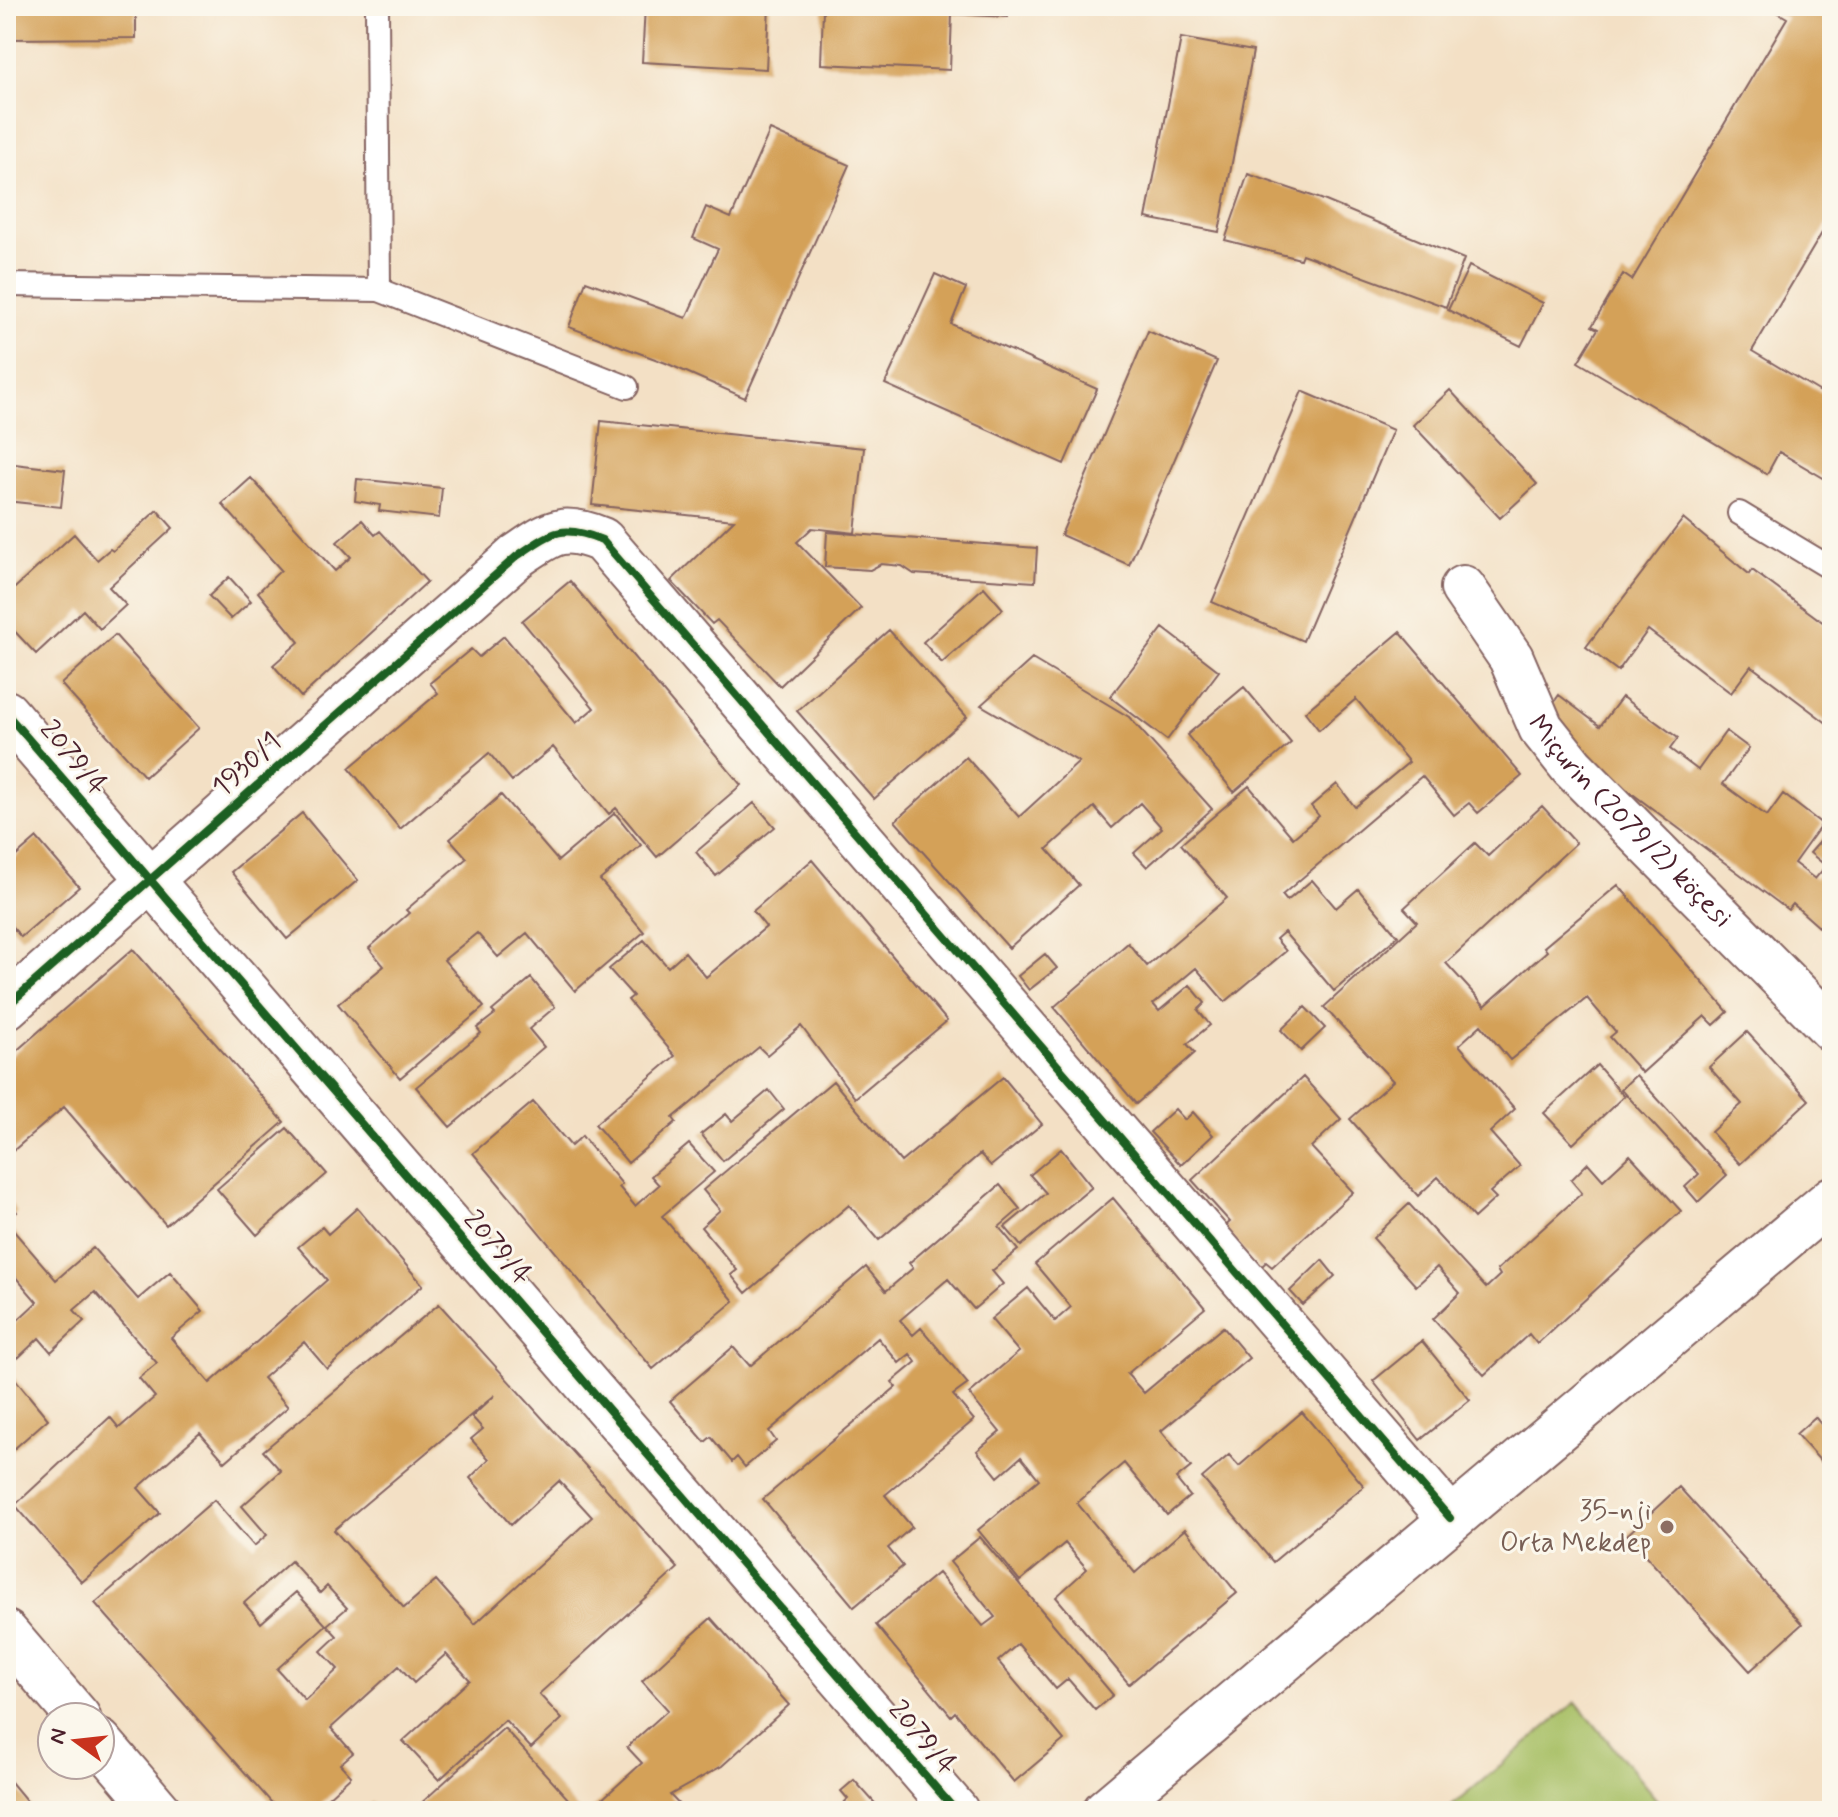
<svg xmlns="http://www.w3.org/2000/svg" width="1838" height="1817" font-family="Mynerve,sans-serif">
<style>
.green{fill:#a8c066;stroke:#797048;stroke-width:2}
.building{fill:#d4a159;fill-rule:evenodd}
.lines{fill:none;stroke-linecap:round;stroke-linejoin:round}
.service-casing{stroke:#856361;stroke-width:26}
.minor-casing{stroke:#856361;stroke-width:48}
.service{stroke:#fff;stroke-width:22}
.minor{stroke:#fff;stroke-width:44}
.cycleway-casing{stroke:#fbf7ec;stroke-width:13}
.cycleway{stroke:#1b5e20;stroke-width:8}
.education-dot{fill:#8d6e63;stroke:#fbf7ec;stroke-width:3}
.labels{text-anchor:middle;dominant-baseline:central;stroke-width:6;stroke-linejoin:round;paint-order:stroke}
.street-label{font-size:28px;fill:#4a1f2b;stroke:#fbf7ec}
.education-label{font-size:28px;fill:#785e54;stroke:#fbf7ec;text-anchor:end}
</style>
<rect width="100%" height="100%" fill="#fbf7ec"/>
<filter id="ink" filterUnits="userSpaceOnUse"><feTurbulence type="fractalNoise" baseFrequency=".0125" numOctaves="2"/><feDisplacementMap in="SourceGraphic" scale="16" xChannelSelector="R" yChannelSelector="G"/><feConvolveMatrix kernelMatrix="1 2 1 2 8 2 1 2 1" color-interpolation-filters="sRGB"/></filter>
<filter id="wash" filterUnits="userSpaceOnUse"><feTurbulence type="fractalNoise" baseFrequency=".006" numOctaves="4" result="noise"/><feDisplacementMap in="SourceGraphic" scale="32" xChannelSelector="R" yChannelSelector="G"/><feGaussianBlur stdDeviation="1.8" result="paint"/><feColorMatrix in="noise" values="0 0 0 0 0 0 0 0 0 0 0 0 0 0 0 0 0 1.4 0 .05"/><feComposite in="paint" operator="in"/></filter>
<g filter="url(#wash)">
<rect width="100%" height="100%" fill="#f3e0c5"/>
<path class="green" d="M1576 1702 1666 1811H1446Z"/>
<g id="blocks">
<path class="building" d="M6 6H136V38L6 39Z
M645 6H769L766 69 642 62Z
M816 6H1008V17L952 14 950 70 821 64 823 9Z
M1037 6H1090L1089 12 1037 10Z
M1766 6H1832V216L1752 351 1832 399V483L1779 452 1767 474 1578 362 1598 329 1592 326 1623 274 1632 280 1787 18Z
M1181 38 1253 51 1219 232 1146 218Z
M770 130 849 165 745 398 666 363 569 327 586 281 686 318 718 249 693 238 706 207 731 218Z
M1248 174 1321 199 1464 259 1446 307 1302 254 1300 259 1225 240Z
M1469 266 1543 303 1521 346 1448 310Z
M935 274 966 288 951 324 1097 389 1064 464 885 384Z
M1148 331 1217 361 1129 565 1061 535Z
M1450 390 1537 484 1500 518 1413 425Z
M1302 391 1393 430 1303 641 1212 602Z
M601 421 864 448 855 533 812 528 797 542 861 608 780 686 717 620 712 624 671 581 734 520 592 505Z
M6 463 65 470 61 507 6 501Z
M251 478 335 571 351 557 337 542 362 520 375 535 380 531 427 582 301 697 273 665 299 642 258 592 281 570 222 504Z
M357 479 442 488 439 518 379 511 380 505 355 501Z
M157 510 173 528 109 587 126 605 100 629 83 610 36 654 6 622V596L74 534 97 560 110 549 113 551Z
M1683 519 1749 574 1752 570 1832 629V727L1751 666 1731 693 1648 630 1618 671 1586 647Z
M827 532 1037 548 1035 582 914 574 902 566 881 564 870 570 825 567Z
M229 577 251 601 231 619 209 596Z
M570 581 741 785 657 857 616 808 609 814 553 747 512 781 489 753 400 829 349 768 438 693 430 683 471 649 479 657 504 636 576 723 594 708 522 621Z
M984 587 1003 609 942 663 923 642Z
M1163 628 1219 671 1167 740 1110 697Z
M889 630 967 717 874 799 797 711Z
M1400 632 1522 776 1478 813 1469 803 1454 815 1422 776 1282 895 1287 901 1312 880 1336 908 1358 889 1398 936 1334 991 1284 932 1276 939 1286 951 1225 1002 1196 968 1153 1004 1159 1011 1190 985 1205 1003 1198 1010 1210 1025 1187 1044 1195 1053 1136 1104 1054 1007 1128 943 1147 966 1227 898 1181 844 1249 786 1293 838 1319 816 1311 806 1337 784 1355 807 1409 762 1356 699 1319 730 1305 712Z
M115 635 199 728 145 777 61 684Z
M1032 659 1129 717 1212 809 1147 867 1134 853 1162 828 1140 803 1112 828 1094 807 1047 849 1079 885 1009 948 895 821 966 757 1019 817 1079 762 981 705Z
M1244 687 1291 743 1234 792 1187 735Z
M1559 695 1600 726 1622 697 1678 738 1670 749 1698 770 1726 731 1749 748 1723 784 1767 816 1783 794 1822 824 1794 863 1815 879 1826 866 1810 853 1832 828V911L1819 927 1793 904 1788 910 1563 742 1544 716Z
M501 795 558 861 615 813 641 845 600 880 644 932 575 991 527 933 498 957 477 933 444 960 484 1007 400 1078 338 1004 384 966 369 948 409 913 406 910 467 858 450 839Z
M754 803 775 827 716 876 696 852Z
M1542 806 1576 843 1446 963 1485 1006 1547 951 1544 947 1618 885 1728 1012 1714 1025 1705 1016 1642 1073 1610 1037 1616 1032 1587 998 1510 1060 1481 1025 1459 1045 1515 1109 1490 1132 1520 1166 1490 1192 1496 1198 1474 1218 1438 1177 1418 1196 1350 1119 1393 1081 1324 1007 1417 922 1404 908 1475 843 1488 856Z
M302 813 358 880 287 939 231 872Z
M37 838 79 887 21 937 6 920V865Z
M812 860 947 1021 855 1098 801 1026 767 1055 759 1047 673 1118 676 1122 628 1163 595 1124 675 1056 628 1000 633 996 609 969 644 940 668 967 685 952 706 977 766 927 753 911Z
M133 949 284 1122 166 1225 64 1107 6 1157V1060Z
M1045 954 1057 968 1029 990 1018 976Z
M531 978 555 1007 529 1029 544 1047 450 1127 416 1087 481 1033 477 1028 495 1014 492 1011Z
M1305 1007 1325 1028 1301 1051 1281 1030Z
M1747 1032 1809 1100 1740 1164 1711 1132 1742 1104 1709 1067Z
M1597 1065 1624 1096 1573 1144 1544 1113Z
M1636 1075 1727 1175 1698 1202 1685 1187 1699 1174 1621 1089Z
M1003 1077 1042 1124 991 1166 980 1154 879 1240 849 1205 746 1293 731 1275 737 1270 701 1227 720 1210 703 1190 833 1081 901 1162Z
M1303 1077 1341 1119 1311 1147 1353 1192 1272 1267 1266 1262 1260 1268 1223 1228 1230 1222 1192 1180Z
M769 1090 784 1109 723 1161 701 1134 726 1114 732 1121Z
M533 1102 571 1146 582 1136 622 1184 619 1187 635 1206 659 1185 651 1176 689 1144 714 1172 662 1216 734 1301 653 1369 473 1153Z
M1175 1109 1185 1120 1193 1112 1213 1135 1181 1165 1150 1132Z
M287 1128 327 1174 257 1235 217 1189Z
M1061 1149 1092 1187 1021 1246 1005 1227 1046 1193 1030 1175Z
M1630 1155 1681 1211 1537 1344 1529 1334 1484 1375 1433 1319 1460 1293 1437 1267 1416 1286 1373 1238 1409 1204 1486 1288 1500 1275 1497 1270 1582 1193 1571 1180 1588 1163 1603 1180Z
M1000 1185 1020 1209 999 1227 1018 1250 992 1271 1003 1284 974 1309 948 1279 900 1320 913 1335 921 1328 968 1384 953 1395 974 1420 885 1495 912 1527 888 1548 903 1566 854 1607 763 1499 896 1387 892 1382 916 1362 910 1354 899 1363 878 1338 769 1431 776 1441 745 1467 737 1457 732 1462 711 1437 705 1442 670 1401 733 1347 750 1366 866 1267 886 1291 913 1268 909 1263Z
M6 1197 17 1212 6 1221Z
M1113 1198 1205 1308 1127 1374 1144 1393 1223 1327 1249 1358 1161 1431 1191 1467 1176 1479 1190 1496 1167 1515 1124 1463 1077 1503 1135 1573 1185 1529 1237 1593 1129 1684 1056 1597 1087 1569 1065 1543 1020 1581 978 1530 1039 1479 1021 1457 998 1477 977 1451 1000 1432 969 1394 1019 1352 991 1319 1028 1288 1055 1321 1071 1307 1035 1264Z
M357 1208 423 1285 327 1369 304 1342 263 1378 288 1407 225 1462 200 1433 138 1488 160 1513 82 1582 15 1505 110 1417 119 1428 155 1397 139 1378 157 1363 95 1292 74 1310 84 1321 51 1352 39 1338 18 1358 6 1344V1331L37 1302 6 1266V1222L56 1280 93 1248 138 1299 170 1272 203 1311 171 1338 210 1383 327 1280 298 1247 322 1227 328 1234Z
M1322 1260 1335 1276 1303 1305 1290 1291Z
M439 1304 678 1568 539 1694 562 1719 531 1748 505 1720 439 1780 403 1741 470 1680 446 1654 414 1683 399 1666 331 1728 353 1753 340 1764 351 1776 313 1811H279L95 1603 214 1500 254 1546 267 1535 242 1506 281 1471 263 1451ZM495 1395 472 1417 483 1429 471 1439 489 1459 470 1478 511 1525 559 1481 592 1517 475 1624 436 1580 404 1608 334 1530ZM291 1561 320 1593 327 1586 347 1608 327 1625 337 1636 321 1651 338 1669 305 1700 277 1669 326 1625 296 1592 261 1623 244 1603Z
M1422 1341 1470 1400 1420 1440 1373 1381Z
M6 1368 48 1419 6 1456Z
M1302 1412 1364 1486 1273 1562 1202 1478 1229 1455 1239 1466Z
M1815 1417 1832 1437V1461L1825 1466 1796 1434Z
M1679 1487 1802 1624 1750 1671 1627 1535Z
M980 1537 1113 1695 1095 1710 1068 1679 1056 1689 1018 1644 998 1661 1064 1740 1014 1782 955 1712 951 1716 876 1625 938 1573 983 1626 995 1617 950 1562Z
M711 1618 789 1705 722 1766 670 1795 685 1811H589L642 1763 627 1747 668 1710 642 1681Z
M504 1728 579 1811H422L418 1806Z
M6 1776 35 1811H6Z
M854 1780 882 1811H835L848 1799 841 1791Z
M372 1802 379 1811H360Z"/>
</g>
</g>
<g filter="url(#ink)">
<use href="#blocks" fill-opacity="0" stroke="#856361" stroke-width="2"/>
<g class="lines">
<g class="service-casing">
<path id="service" d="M377 6 379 290
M6 285 379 290 627 387
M1739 513 1832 569"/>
</g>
<g class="minor-casing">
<g id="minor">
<path id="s1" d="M1463 588 1511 658 1541 728 1572 767 1832 1029"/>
<path d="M6 713 956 1811"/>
<path d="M6 1007 517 556C551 533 561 523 602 540L1450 1518"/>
<path d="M6 1633 78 1717"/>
<path d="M100 1742 159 1811"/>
<path d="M1105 1811 1832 1199"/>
</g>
</g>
<use href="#service" class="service"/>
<use href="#minor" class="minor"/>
<g class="cycleway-casing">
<path id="cycleway" d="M6 713 956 1811
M6 1007 517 556C551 533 561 523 602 540L1450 1518"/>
</g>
<use href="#cycleway" class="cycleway"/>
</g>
</g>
<circle class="education-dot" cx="1667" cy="1527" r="8"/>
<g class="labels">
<g class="street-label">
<text transform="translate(73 758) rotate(50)">2079/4</text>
<text transform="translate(247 765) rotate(-42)">1930/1</text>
<text stroke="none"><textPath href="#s1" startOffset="290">Miçurin (2079/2) köçesi</textPath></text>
<text transform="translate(497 1248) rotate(49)">2079/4</text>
<text transform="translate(922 1738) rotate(49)">2079/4</text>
</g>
<g class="education-label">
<text x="1651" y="1511">35-nji<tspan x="1651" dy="32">Orta Mekdep</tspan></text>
</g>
</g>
<rect width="1838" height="1817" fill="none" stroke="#fbf7ec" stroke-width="32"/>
<g transform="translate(76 1741) rotate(285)"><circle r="38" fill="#fbf7ec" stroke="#b4a19f" stroke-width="2"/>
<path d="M0-6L14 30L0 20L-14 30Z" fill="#c8321e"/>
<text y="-12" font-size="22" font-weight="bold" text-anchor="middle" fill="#4a1f2b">N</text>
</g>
</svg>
